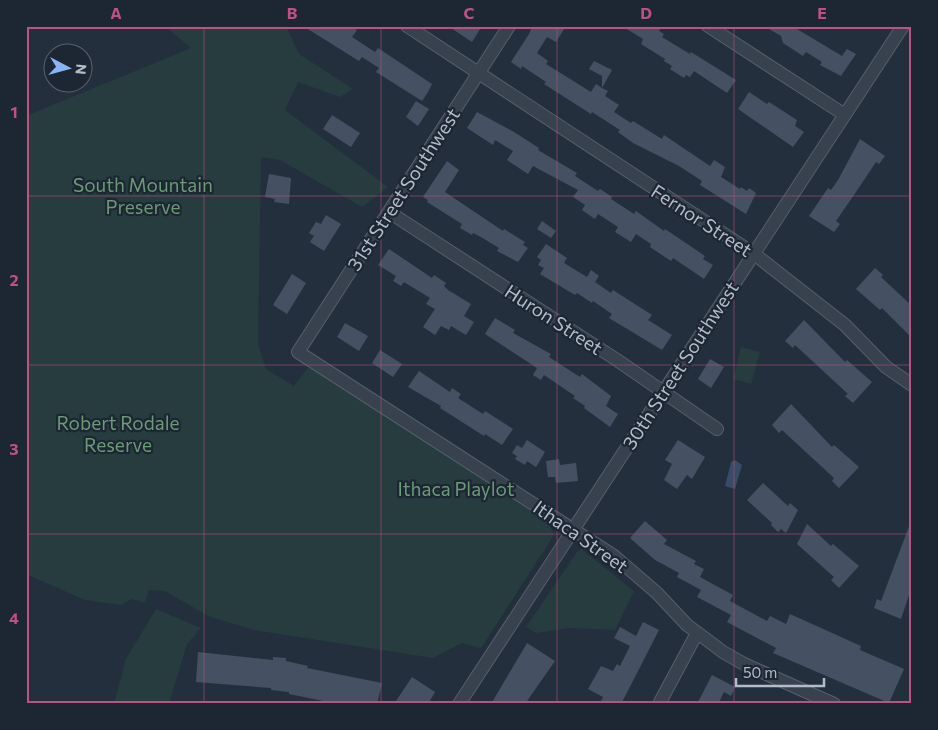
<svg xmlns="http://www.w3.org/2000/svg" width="938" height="730" font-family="Commissioner,sans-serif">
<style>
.green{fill:#263c3f}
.water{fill:#394c67}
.building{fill:#455162}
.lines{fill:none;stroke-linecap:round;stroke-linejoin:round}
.minor-casing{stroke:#565f6c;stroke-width:14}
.minor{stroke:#38414e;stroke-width:12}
.grid{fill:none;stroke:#bd5182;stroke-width:1;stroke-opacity:0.55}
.labels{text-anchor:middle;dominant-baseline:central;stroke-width:4.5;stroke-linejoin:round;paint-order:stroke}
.park-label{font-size:19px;fill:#6b9a76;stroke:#1d2633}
.street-label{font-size:19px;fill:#b4bcc9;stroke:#1d2633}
.neatline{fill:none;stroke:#bd5182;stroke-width:2}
.grid-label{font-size:16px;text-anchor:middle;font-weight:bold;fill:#bd5182}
</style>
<rect width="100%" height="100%" fill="#242f3e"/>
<path class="green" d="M165 26H286L299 54 353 89 340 97 298 82 285 110 388 187 362 207 280 160 261 157 258 344 266 369 294 386 309 367 548 522 554 535 481 648 462 643 433 658 254 630 208 616 165 591 149 590 145 603 132 599 121 605 85 600 26 574V116L191 48Z
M741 347 760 352 751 384 733 379Z
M581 549 634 591 615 630 570 628 536 633 526 627 577 552Z
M156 609 201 628 187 644 169 704H114L126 659Z"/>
<path class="water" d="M735 460 742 465 735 489 725 486 731 462Z"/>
<path class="building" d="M303 26H351L357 30 352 37 375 52 378 48 432 84 428 92 422 101 376 72 379 68 362 57 359 61Z
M448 26H482L472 42Z
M531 26H566L556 42 547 37 537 53 548 61 546 64 591 92 596 84 602 88V76L589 69 594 61 612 70 602 88 608 91 605 96 619 105 614 112 631 123 633 121 662 139 664 135 710 166 714 160 725 167 721 177 740 189 741 187 747 191 749 188 756 193 746 214 700 185 702 181 679 166 633 143 618 132 620 130 592 112 591 114 544 84 546 82 522 66 521 69 511 62 529 34 532 27Z
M622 26H662L659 31 664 34 662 37 690 54 691 52 736 80 727 93 694 71 690 77 686 75 684 78 670 69 672 66 664 61 665 59 641 44 643 39Z
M764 26H792L842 56 847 49 856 54 841 76 820 65 822 62 806 52 803 56 783 43 781 36Z
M749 92 767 104 769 102 797 120 795 126 804 132 793 147 738 109Z
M416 101 429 109 418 126 406 117Z
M477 112 514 132 539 148 538 150 577 173 575 176 598 191 600 189 612 197 611 199 634 214 636 211 664 231 665 229 705 256 703 259 713 265 704 279 673 258 671 261 650 247 651 244 636 234 631 242 615 232 618 227 598 214 595 219 582 210 585 205 573 197 578 190 533 166 528 174 507 160 513 151 495 140 493 145 467 128Z
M332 115 360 133 351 147 323 129Z
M860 139 885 156 879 164 876 162 856 192 836 221 840 224 834 232 809 216 828 188 831 190 838 180Z
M447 161 459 170 445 192 503 231 504 229 525 242 523 245 528 248 518 262 497 251 499 248 481 237 473 233 472 235 460 228 462 224 427 202 428 200 423 197Z
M269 174 291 178 289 204 274 202 275 199 265 197Z
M326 215 341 224 324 251 310 242 314 236 309 233 316 222 321 224Z
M542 221 556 231 551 238 537 229Z
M546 244 567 258 564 263 587 277 591 270 599 276 595 282 611 293 613 290 652 315 648 320 672 335 662 350 609 318 612 314 593 301 592 303 577 293 575 295 540 274 544 268 538 265 541 260 537 257Z
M389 249 432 278 434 275 446 283 444 286 448 290 471 304 464 316 474 322 466 335 451 326 449 330 441 326 435 335 423 327 435 309 426 304 430 298 404 282 401 286 393 281 396 276 378 265Z
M875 268 883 275 881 277 912 306V338L882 308 880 310 856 289Z
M292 274 306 283 287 314 273 305Z
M495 318 515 330 513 333 551 354 549 357 580 377 582 374 611 396 606 406 618 414 610 427 584 408 585 406 573 398 575 396 544 375 541 380 533 375 537 368 485 334Z
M804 320 845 362 847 360 872 382 853 403 845 396 848 394 795 345 793 348 785 341Z
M345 323 368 336 359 351 337 337Z
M380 350 402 364 393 377 372 363Z
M710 359 724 367 711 388 698 379Z
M419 371 450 392 452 388 461 394 458 398 483 414 485 411 513 429 502 445 485 434 484 436 440 408 441 406 408 387Z
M791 404 832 447 834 445 859 467 839 488 832 481 834 478 782 430 779 433 772 425Z
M527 440 545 452 536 467 527 461 525 465 515 459 517 456 512 453 517 445 522 448Z
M678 440 705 457 692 479 687 475 677 489 664 480 672 464 665 460Z
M559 459 560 465 576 463 578 481 556 483 555 477H548L546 461Z
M763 483 788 506 790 503 798 510 786 533 781 529 778 532 771 525 772 523 747 500Z
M645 521 667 540 664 544 696 561 694 564 704 569 700 577 733 595 730 601 767 621 770 616 786 624 790 614 861 646 860 650 904 669 889 703 773 653 776 648 727 622 731 615 697 597 701 590 677 577 679 573 655 560 630 538Z
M911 521 912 586 901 619 874 608 877 599 881 601Z
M807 524 831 546 833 544 859 566 839 588 831 580 834 577 797 544Z
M643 622 659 630 636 675 621 704H600L603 697 588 689 601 666 613 671 617 664 620 666 630 646 614 638 620 627 636 636Z
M527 643 555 661 525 704H491Z
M198 652 273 660V657L286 658V661L308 666 307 668 382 683 377 704H338L289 694V692L271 690V688L196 682Z
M712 675 735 687 731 696 724 692 718 704H697Z
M412 677 435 692 428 704H394Z"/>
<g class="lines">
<g class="minor-casing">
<path id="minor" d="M407 26 753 253 845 325 886 367 912 385
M509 26 298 352 614 556 657 593 687 625 723 652 744 664 834 704
M708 26 845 115
M389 212 617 360 717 429
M459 704 903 26
M659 704 697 633"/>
</g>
<use href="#minor" class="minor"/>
</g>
<path class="grid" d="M204 26V704M381 26V704M557 26V704M734 26V704M26 196H912M26 365H912M26 534H912"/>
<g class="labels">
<g class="park-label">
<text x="143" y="184">South Mountain<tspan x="143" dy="22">Preserve</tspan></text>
<text x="118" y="422">Robert Rodale<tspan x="118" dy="22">Reserve</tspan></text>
<text x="456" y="488">Ithaca Playlot</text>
</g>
<g class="street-label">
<text transform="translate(403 189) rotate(-57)">31st Street Southwest</text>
<text transform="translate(702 220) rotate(33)">Fernor Street</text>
<text transform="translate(554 319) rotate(33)">Huron Street</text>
<text transform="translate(680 365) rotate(-57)">30th Street Southwest</text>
<text transform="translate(581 536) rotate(35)">Ithaca Street</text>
</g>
</g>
<rect width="938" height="730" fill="none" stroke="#1d2633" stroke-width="55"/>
<g transform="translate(68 68) rotate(96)"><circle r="24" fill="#1d2633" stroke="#59626f"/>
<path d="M0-4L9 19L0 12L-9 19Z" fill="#8ab4f8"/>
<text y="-8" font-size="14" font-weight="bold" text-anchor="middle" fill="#b4bcc9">N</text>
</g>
<path d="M736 678v8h88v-8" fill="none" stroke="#b4bcc9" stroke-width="2.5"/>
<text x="743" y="678" font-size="15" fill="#b4bcc9" stroke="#1d2633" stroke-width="4" paint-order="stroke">50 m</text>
<rect x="28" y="28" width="882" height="674" class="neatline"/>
<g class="grid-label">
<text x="116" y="19">A</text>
<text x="292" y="19">B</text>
<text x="469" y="19">C</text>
<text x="646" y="19">D</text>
<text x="822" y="19">E</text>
<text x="14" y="118">1</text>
<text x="14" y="286">2</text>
<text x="14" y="455">3</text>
<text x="14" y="624">4</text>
</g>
</svg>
